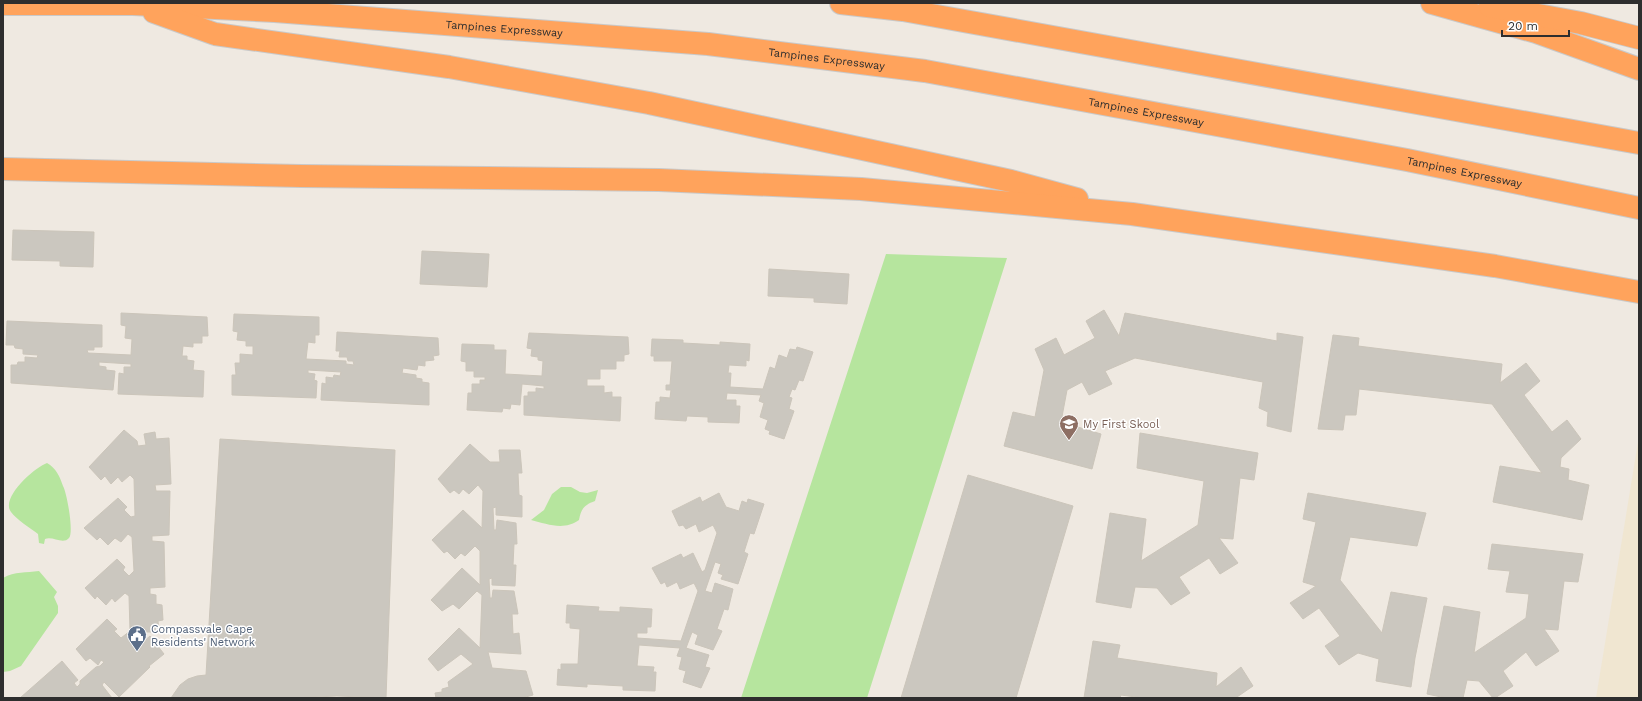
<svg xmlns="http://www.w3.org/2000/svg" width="1642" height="701" font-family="'Work Sans',sans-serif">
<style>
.education{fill:#f0e6d1}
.green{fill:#b6e59e}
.building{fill:#cbc7bf;stroke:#cbc5ba}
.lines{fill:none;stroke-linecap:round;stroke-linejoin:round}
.motorway-casing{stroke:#c9c9c9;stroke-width:24}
.motorway{stroke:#ffa35c;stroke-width:22}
.labels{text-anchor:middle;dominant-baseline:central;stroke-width:3;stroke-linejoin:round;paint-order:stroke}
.street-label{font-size:11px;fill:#2e2e2e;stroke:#fff}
.education-label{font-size:11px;fill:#785e54;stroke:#fff;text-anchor:start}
.service-label{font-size:11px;fill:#4e5e75;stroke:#fff;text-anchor:start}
</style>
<rect width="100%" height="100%" fill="#efe9e1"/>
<path class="education" d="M1639 436V698H1596Z"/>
<path class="green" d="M886 254 1007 258 867 698H741Z
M47 463C56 468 60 477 63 486 67 493 74 533 69 538 63 545 53 536 45 539L44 544 39 543 38 534C30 528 16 519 11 512 0 498 35 467 47 463Z
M561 487H571L580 492 587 493 598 490 595 501C584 505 581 509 579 520 564 531 547 524 531 520L544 510 552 494Z
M39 571 57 592 54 597 58 606V613L21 666 10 671 3 672V578C15 571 26 573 39 571Z"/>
<path class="building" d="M13 230 94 232 93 267 60 266V261L12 260Z
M422 251 489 254 487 287 420 284Z
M769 269 849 274 847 304 814 302V298L768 296Z
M1104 310 1119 336 1125 313 1277 341V333L1303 337 1291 432 1267 426 1268 412 1259 408 1263 382 1135 358 1105 371 1112 384 1089 395 1082 382 1067 390 1061 422 1101 434 1092 469 1004 446 1013 412 1035 417 1044 370 1035 349 1056 338 1064 355 1095 338 1086 321Z
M121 313 207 317 208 336H202V343H193V347L183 346 182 356H187V360L194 361 193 370 204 371 203 397 118 394 119 373 124 374V367H131V364L99 362V366L106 367V370L115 371 113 390 11 383V365H17L18 362H25V357L37 358 38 355 23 354V349L15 348 14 345H6L7 321 102 325V347H94V350H87L88 353 131 355 132 339 125 338 126 326 121 325Z
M234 314 319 317V335H315V343L308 342 306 359 346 361V364L354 365 353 361H348L347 357H339L340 351H336L337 332 438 338 439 355 433 356 434 360 425 361V366L418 365 417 370 403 368 402 373 416 375V378L422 379V382L429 383V405L321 400 322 383 326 384V377L333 378 334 375 340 376 341 372 308 370V373L315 374 314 380 317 381 316 398 232 395V375H236L235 363H240V354L253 355V346H246V341L237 340 238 332 233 331Z
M529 333 628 337 629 354 624 355V361H616V369H600V379H587V386H604V393L612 392V397H621L620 421 524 415V396H528V392H536V388L544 389V386L522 384 520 405 511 404 510 409 503 408 502 412 467 410 468 393H472V384H480V380H485V377H474V371H466V362L461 361 462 344 494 345V350H506L505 374 542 376 543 361 538 360V357L531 356 532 349 527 348Z
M1333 335 1359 338 1358 346 1502 364 1500 383 1526 363 1540 381 1524 395 1552 432 1567 420 1581 439 1561 458 1560 467 1569 469 1568 480 1589 485 1582 520 1493 502 1500 466 1542 473 1492 404 1359 389 1356 415H1345L1343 430 1318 429Z
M652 339 683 340V343L720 345V342L750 344 749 361 746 360V366L729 365 728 373H731L730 387 763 389 770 367 775 369 779 355 787 358 790 349 796 350 797 347 813 352 803 381 799 380 795 390 792 389 789 397 792 398 789 409 794 411 784 439 769 434 770 431 765 429 768 420 760 417 764 403 759 401 761 395 727 393 726 400H736V406H740L739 423 708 422V417L687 416 686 421 655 419 656 402H660V397L670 398 671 390H666V385H670L672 361H654V356H651Z
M124 430 137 441 138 446 146 445 144 434 155 432 156 439 169 438 171 484 155 485 156 491H170L169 535 152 536V541L164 542 165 587 150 588V594L156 595V604L162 605 163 620 158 621 159 632H140L138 637 143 642 150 636 164 654 149 666 150 667 119 697 104 682 102 685 112 698H20L62 661 78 680 74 683 77 687 80 684V681L96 667 100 666 104 662 101 660 98 665 90 658 86 661 76 649 107 619 117 629 114 631 121 638 130 631 129 596 125 593 115 602 112 598 106 605 97 596 95 599 85 588 117 559 125 567 123 570 129 576 134 571 132 537 128 534 121 542 115 538 108 545 100 537 97 540 84 528 118 498 127 507 124 510 131 517 135 516 134 479 130 475 122 482 118 477 111 484 105 476 101 480 89 467Z
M1140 433 1258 453 1254 480 1240 478 1233 539 1219 538 1238 563 1220 574 1209 558 1179 577 1190 593 1171 605 1157 588 1135 587 1131 608 1096 602 1110 513 1146 519 1141 561 1198 525 1204 481 1137 468Z
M220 439 395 450 386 698 337 696 293 698H171L180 685 188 679 197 676 206 675Z
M470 444 490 462H500L499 450H520L522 473H518L519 495 522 496V517L496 515V507L493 508 494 530H496L497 520 516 523 517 544H514L513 565H516L515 586 492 585V578L489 579 490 598H492L493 590 514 591 518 614H512L513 634 519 633 521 654 488 652 492 668 526 671 533 695 522 698H436L435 693 442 692V689L449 687 448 682 473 664 461 654 438 671 428 659 459 628 480 648 482 595 477 591 459 609 453 604 442 611 431 600 462 568 480 585V551L475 546 465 556 461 553 455 559 447 551 444 553 432 540 463 510 482 528 483 491 478 485 469 494 463 489 459 494 454 490 450 493 438 479Z
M968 475 1073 506 1016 698H901Z
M719 493 726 507 739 511 742 501 747 503 748 499 764 504 754 534 750 533 744 552 748 554 738 584 721 579 723 575 718 573 721 564 715 562 705 591 712 593 715 583 733 589 728 610 724 609 717 629 722 631 713 650 695 644 698 635 692 632 686 648 709 655 705 667 710 668 701 688 683 682 686 671 679 669 682 657 677 656 680 648 639 645 637 666 654 667 653 672H656L655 691 623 690V686L587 684V687L557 685 558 669 561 670V664H578L580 629 570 628V623H566L567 605 599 607 598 611 620 612V607L652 609 651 627H647V633H637V638L681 641 698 591 694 583 680 589 677 582 667 587 665 582 661 584 652 568 681 554 683 558 693 553 702 572 705 570 717 533 713 525 699 532 696 524 686 529 683 525 679 526 672 511 700 497 702 502Z
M1308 493 1426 513 1417 546 1350 537 1340 580 1382 633 1391 592 1427 598 1415 658 1411 687 1376 681 1379 659 1358 653 1339 665 1325 646 1340 636 1319 608 1303 619 1290 603 1316 586 1303 582 1316 522 1303 519Z
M1492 544 1583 554 1578 582 1564 581 1558 630 1544 629 1559 651 1536 666 1526 652 1503 671 1513 686 1495 698H1493L1479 681 1467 680 1463 698H1446L1427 694 1444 606 1480 612 1474 653 1526 618 1529 594 1506 592 1510 571 1488 569Z
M1093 641 1120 645 1117 658 1217 673 1216 687 1241 667 1253 686 1237 697V698H1143L1121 695 1120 698H1084Z"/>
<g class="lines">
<g class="motorway-casing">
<g id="motorway">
<path d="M841 3 903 10 1639 143"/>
<path d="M1432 3 1536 32 1639 69"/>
<path id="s1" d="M3 4H133L275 11 708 44 925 71 1407 160 1639 208"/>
<path d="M1490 6 1581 23 1639 38"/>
<path d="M154 12 215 34 449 67 649 103 1011 181 1077 199"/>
<path d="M3 169 301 176 659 180 861 189 1132 214 1495 266 1639 292"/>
</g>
</g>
<use href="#motorway" class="motorway"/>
</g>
<defs>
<g id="school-pin" transform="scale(1)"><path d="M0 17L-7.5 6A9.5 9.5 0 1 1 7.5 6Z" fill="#8d6e63" stroke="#fff"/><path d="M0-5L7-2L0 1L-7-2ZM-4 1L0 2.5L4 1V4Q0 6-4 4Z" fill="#fff"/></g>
<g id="civic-pin" transform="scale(1)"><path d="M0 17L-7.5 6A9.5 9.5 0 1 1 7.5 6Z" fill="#5c6f8a" stroke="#fff"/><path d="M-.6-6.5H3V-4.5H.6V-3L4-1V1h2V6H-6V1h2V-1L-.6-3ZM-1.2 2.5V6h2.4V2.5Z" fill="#fff"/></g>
</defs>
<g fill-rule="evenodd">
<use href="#school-pin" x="1069" y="424"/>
<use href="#civic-pin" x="137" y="635"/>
</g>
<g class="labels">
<g class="street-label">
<text stroke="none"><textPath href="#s1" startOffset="502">Tampines Expressway</textPath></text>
<text stroke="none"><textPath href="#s1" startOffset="826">Tampines Expressway</textPath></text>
<text stroke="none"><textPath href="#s1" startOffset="1150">Tampines Expressway</textPath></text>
<text stroke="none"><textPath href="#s1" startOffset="1474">Tampines Expressway</textPath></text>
</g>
<g class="education-label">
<text x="1083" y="424">My First Skool</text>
</g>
<g class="service-label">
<text x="151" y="629">Compassvale Cape<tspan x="151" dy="13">Residents' Network</tspan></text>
</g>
</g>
<rect width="1642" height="701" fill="none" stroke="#2e2e2e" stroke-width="8"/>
<path d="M1502 30v6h67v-6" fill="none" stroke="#2e2e2e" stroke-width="2"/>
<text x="1508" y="30" font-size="12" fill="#2e2e2e" stroke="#ffffff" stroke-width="3" paint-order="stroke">20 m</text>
</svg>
